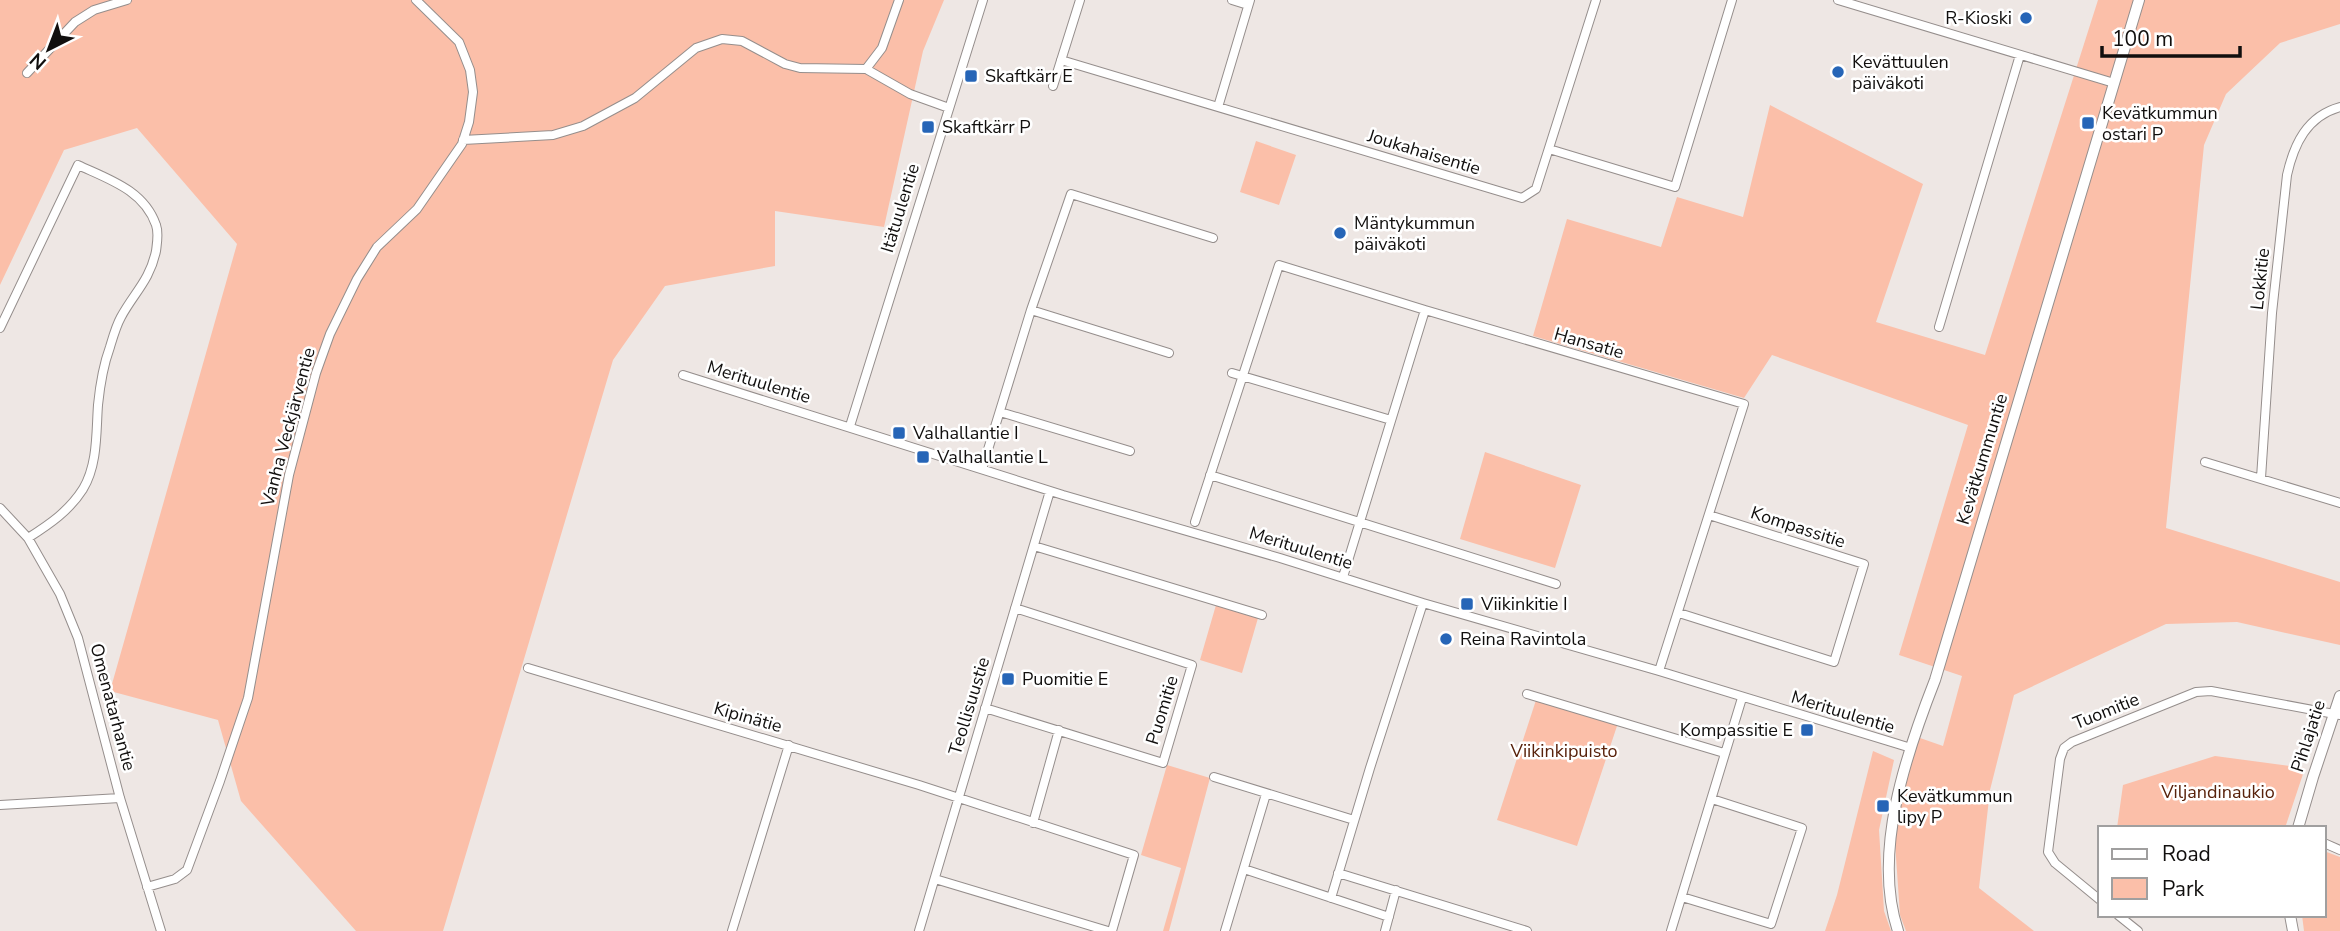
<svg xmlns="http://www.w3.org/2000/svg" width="2340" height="931" font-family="'Nunito Sans',sans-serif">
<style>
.green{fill:#fbbfa9}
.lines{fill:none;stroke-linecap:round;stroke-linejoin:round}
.minor-casing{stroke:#958e8c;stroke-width:10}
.tertiary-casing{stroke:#958e8c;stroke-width:12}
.minor{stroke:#fff;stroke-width:8}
.tertiary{stroke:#fff;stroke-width:10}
.poi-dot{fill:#2665b7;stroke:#fff;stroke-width:2.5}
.labels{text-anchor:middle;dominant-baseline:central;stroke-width:5;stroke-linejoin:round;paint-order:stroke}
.poi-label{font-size:18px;fill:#110f0e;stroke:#fff;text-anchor:start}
.street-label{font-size:18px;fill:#110f0e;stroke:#fff}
.park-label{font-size:18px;fill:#58220b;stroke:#fff}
</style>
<rect width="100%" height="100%" fill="#eee7e4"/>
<path class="green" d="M0 0H944L923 51 884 227 775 211V266L665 286 613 360 443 931H356L241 801 218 720 110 691 237 244 137 128 64 150 0 285Z
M2098 0H2340V24L2280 43 2226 94 2204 145 2166 528 2340 582V645L2237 622 2166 624 2014 695 1990 790 1979 888 2034 931H1906L1900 915 1894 828 1911 755 1920 738 1943 746 1962 676 1899 655 1968 425 1772 355 1744 398 1533 336 1567 219 1661 247 1677 197 1743 217 1770 105 1923 184 1876 322 1985 355Z
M1256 141 1296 155 1279 205 1240 192Z
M1485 452 1581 485 1555 568 1460 539Z
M1216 605 1258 618 1242 673 1200 660Z
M1537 697 1619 720 1577 846 1497 820Z
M1873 751 1894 760 1879 830 1884 911 1891 931H1825L1837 895Z
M2215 756 2305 768 2285 828H2117L2123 785Z
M1167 765 1210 778 1169 931H1163L1181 868 1141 855Z
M2324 851 2340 857V931H2304L2302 915H2324Z"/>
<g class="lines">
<g class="minor-casing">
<path id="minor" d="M1232 0 1248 5
M1838 0 2114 83
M1061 60 1522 198 1536 189 1596 0
M866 69 882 48 899 0
M27 73 75 22 94 10 127 0
M1053 86 1080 0
M1218 107 1250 0
M463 140 553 135 583 126 635 98 696 48 722 39 742 41 785 64 800 68 866 69 910 94 949 108
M1549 149 1675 187 1732 0
M1031 310 1169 353
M1939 327 2020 55
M0 328 78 165C108 179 144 190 156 225 159 233 157 243 156 251 150 280 134 293 121 317 116 326 113 337 110 347 103 366 100 385 98 405 96 432 98 464 83 489 69 511 50 524 28 538
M1232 373 1391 420
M683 375 1063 495 1280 558 1423 603 1659 671 1911 748
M1000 412 1130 451
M850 426 983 0
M2205 462 2340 503
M982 469 1031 310 1071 194 1213 238
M1210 475 1556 584
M2261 478 2272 313 2287 175C2294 144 2307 116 2340 107
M0 508 28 538 60 594 78 638 120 798 161 931
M1195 522 1279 265 1425 310
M1034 546 1262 615
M1343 577 1425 310 1744 404 1659 671
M1679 613 1834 662 1864 564 1709 515
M528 668 919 785 1134 855 1112 931
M1527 694 1724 753
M985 708 1163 763 1192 665 1015 608
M1214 777 1354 820
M0 805 120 798
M1033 823 1059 730
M2324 843 2340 850
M1244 869 1389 917
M1338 873 1527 931
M935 879 1108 931
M147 887 175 879 187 870 220 781 248 698 289 475 316 373 330 334 357 279 377 247 417 209 462 144 469 122 473 92 470 70 459 42 416 0
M1682 897 1771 924 1802 828 1712 799
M1331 898 1370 768 1423 603
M2100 900 2055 863 2048 852 2060 759 2064 748 2072 742 2196 692 2211 691 2340 715
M2118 915 2138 931
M732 931 789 745
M919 931 1050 491
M1225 931 1266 794
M1385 931 1396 890
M1671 931 1742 698"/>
</g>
<g class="tertiary-casing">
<path id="tertiary" d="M2298 828 2313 777 2340 696
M2290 915 2293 931
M1898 931C1872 853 1906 754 1935 680L2139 0"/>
</g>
<use href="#minor" class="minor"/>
<use href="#tertiary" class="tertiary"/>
</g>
<g class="poi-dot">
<circle cx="2026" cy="18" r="7"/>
<circle cx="1838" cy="72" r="7"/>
<rect x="964" y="69" width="14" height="14" rx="3.5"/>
<rect x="2081" y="116" width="14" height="14" rx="3.5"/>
<rect x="921" y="120" width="14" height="14" rx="3.5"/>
<circle cx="1340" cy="233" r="7"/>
<rect x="892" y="426" width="14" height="14" rx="3.5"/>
<rect x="916" y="450" width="14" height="14" rx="3.5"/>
<rect x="1460" y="597" width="14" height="14" rx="3.5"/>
<circle cx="1446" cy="639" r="7"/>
<rect x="1001" y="672" width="14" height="14" rx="3.5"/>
<rect x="1800" y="723" width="14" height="14" rx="3.5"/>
<rect x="1876" y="799" width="14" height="14" rx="3.5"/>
</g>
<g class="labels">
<g class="poi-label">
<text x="2012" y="18" text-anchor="end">R-Kioski</text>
<text x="1852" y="62">Kevättuulen<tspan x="1852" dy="21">päiväkoti</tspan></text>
<text x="985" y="76">Skaftkärr E</text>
<text x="2102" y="113">Kevätkummun<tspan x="2102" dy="21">ostari P</tspan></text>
<text x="942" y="127">Skaftkärr P</text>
<text x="1354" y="223">Mäntykummun<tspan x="1354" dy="21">päiväkoti</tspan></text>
<text x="913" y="433">Valhallantie I</text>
<text x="937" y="457">Valhallantie L</text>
<text x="1481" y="604">Viikinkitie I</text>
<text x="1460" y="639">Reina Ravintola</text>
<text x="1022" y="679">Puomitie E</text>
<text x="1793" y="730" text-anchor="end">Kompassitie E</text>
<text x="1897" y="796">Kevätkummun<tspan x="1897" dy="21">lipy P</tspan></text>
</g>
<g class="street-label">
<text transform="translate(1424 152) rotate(17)">Joukahaisentie</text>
<text transform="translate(900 208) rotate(-73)">Itätuulentie</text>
<text transform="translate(2260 279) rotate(-84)">Lokkitie</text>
<text transform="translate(1589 343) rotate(16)">Hansatie</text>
<text transform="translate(759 382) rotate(17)">Merituulentie</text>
<text transform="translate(288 427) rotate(-75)">Vanha Veckjärventie</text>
<text transform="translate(1982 459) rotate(-73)">Kevätkummuntie</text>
<text transform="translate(1798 527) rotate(18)">Kompassitie</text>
<text transform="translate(1301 548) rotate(17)">Merituulentie</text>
<text transform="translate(969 706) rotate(-73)">Teollisuustie</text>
<text transform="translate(113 707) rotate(75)">Omenatarhantie</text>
<text transform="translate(1162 710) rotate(-73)">Puomitie</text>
<text transform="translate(2106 711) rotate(-22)">Tuomitie</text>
<text transform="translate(1843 712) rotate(17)">Merituulentie</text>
<text transform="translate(748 717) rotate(16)">Kipinätie</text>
<text transform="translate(2308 736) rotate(-72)">Pihlajatie</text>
</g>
<g class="park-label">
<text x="1564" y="751">Viikinkipuisto</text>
<text x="2218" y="792">Viljandinaukio</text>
</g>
</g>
<rect x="2098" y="826" width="228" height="91" fill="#ffffff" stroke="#a09f9f" stroke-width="2"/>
<rect x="2112" y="849" width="35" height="10" fill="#ffffff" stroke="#a09f9f" stroke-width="2"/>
<text x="2162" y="861" font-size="21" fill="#110f0e">Road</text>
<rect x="2112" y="878" width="35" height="21" fill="#fbbfa9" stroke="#a09f9f" stroke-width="2"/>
<text x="2162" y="896" font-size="21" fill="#110f0e">Park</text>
<g transform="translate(49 49) rotate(222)" stroke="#ffffff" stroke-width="5" paint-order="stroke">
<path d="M0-5L12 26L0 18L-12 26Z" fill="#110f0e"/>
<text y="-10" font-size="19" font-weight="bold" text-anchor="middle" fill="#110f0e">N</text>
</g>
<path d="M2102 46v10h138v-10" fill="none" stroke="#110f0e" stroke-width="3.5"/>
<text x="2112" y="46" font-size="21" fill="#110f0e" stroke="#ffffff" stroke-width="5" paint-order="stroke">100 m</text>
</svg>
